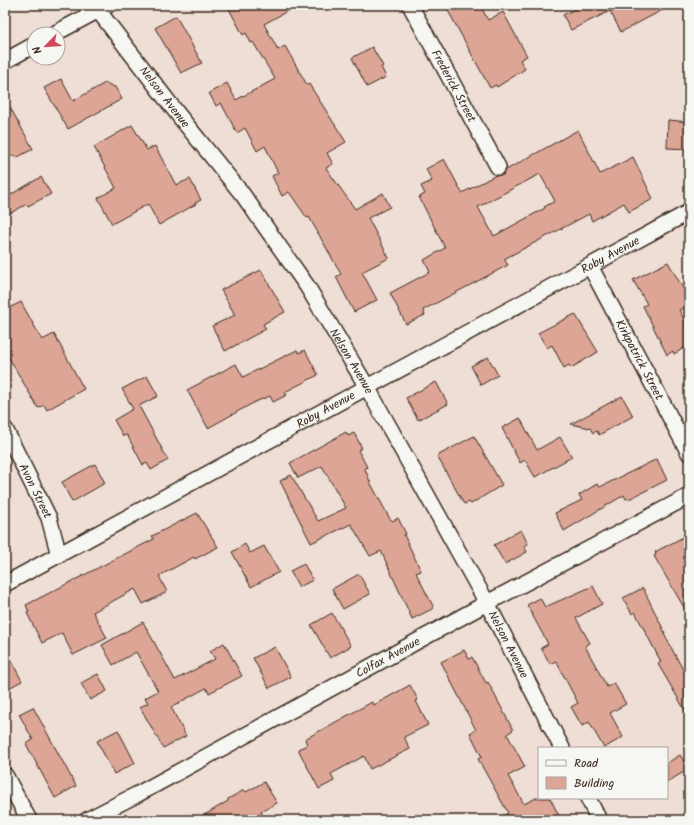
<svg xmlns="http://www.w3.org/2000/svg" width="694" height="825" font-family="Kalam,sans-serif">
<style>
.building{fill:#dda595;stroke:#3b2a1e;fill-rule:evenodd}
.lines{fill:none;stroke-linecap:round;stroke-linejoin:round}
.street-casing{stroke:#3b2a1e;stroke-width:18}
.street{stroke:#f6f6f2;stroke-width:15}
.labels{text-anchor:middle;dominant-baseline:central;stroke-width:3.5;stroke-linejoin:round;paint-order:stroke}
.street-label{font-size:12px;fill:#3b2a1e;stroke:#f6f6f2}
</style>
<rect width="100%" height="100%" fill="#eeded6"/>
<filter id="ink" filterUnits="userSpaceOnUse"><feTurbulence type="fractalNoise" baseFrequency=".025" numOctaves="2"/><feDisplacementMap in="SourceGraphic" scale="8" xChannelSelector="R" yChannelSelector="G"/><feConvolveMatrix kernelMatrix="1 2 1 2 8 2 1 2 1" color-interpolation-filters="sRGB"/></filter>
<g filter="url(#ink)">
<path class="building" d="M227 5H298L264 24 278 50 285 46 307 85 309 84 346 142 327 153 333 164 326 168 355 209 383 193 390 207 368 218 389 258 362 272 377 300 354 312 336 277 341 274 309 217 307 218 289 192 282 196 272 176 278 173 265 146 257 151 245 128 237 133 221 103 216 106 209 93 227 83 236 100 275 79 253 42 251 43 246 33 243 35Z
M445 5H480L488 20 503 12 527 56 520 60 525 69 497 87 496 85 490 88Z
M583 5H672L621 32 610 11 571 30 563 15Z
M176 16 202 63 181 73 155 28Z
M372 47 383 66 381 67 386 77 367 87 352 58Z
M61 79 73 101 105 83 115 87 122 99 68 129 44 88Z
M5 98 33 149 16 158 14 155 10 157 5 148Z
M668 120 689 122V149L667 148Z
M132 125 147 150 155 146 176 185 190 179 201 200 195 203 196 204 159 225 148 204 112 224 98 198 116 188 94 147Z
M578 130 600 174 633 157 653 199 629 212 624 203 592 221 589 214 504 259 508 265 423 310 425 315 406 324 390 293 430 272 424 260 445 248 419 197 425 194 421 186 432 181 426 169 444 159 462 193 496 175H503L506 170ZM540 174 555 201 544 207 545 208 494 236 478 207Z
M41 177 51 194 28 206 27 204 5 216V198Z
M668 262 689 299V305L679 310 689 328V345L674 354 673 351 667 355 643 306 647 304 633 280Z
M261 270 285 312 263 324 266 329 225 351 212 326 235 315 221 290Z
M21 302 42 340 54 334 84 389 47 410 44 405 38 408 5 351V310Z
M575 314 598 352 571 368 569 365 564 368 552 345 547 348 538 333Z
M297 350 299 353 305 350 318 375 285 392 287 395 273 402 270 396 255 402 208 428 187 390 236 364 243 377Z
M488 357 498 375 481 385 471 366Z
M147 376 158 396 139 406 168 460 151 470 147 463 143 465 127 435 123 436 114 420 133 409 122 389Z
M436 382 448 404 418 420 406 398Z
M622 396 633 416 599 435 597 431 593 433 590 428 571 424Z
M520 418 537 450 560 437 572 457 535 477 525 460 520 463 502 428Z
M346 432 348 436 354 433 362 448 358 450 367 467 365 469 371 484 390 519 393 521 398 518 406 534 404 535 421 571 416 573 434 608 412 619 381 551 370 556 351 524 311 543 280 481 291 475 318 521 346 508 322 466 298 478 290 463Z
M474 436 502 485 471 504 469 502 464 504 437 456Z
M657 459 667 480 631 498 626 499 624 495 564 531 555 513 582 500 579 495 597 484 600 487Z
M95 464 105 483 72 502 62 482Z
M197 513 218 547 195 559 194 557 159 576 167 592 143 604 135 589 93 612 107 638 73 655 62 633 42 643 27 613 29 612 26 605 154 539 152 536Z
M521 530 528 544 524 546 527 552 505 564 494 545Z
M689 534V616L654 556 656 555 655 552Z
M245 544 250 553 264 546 279 572 251 587 232 552Z
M304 564 313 580 299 587 290 571Z
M359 574 370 594 343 609 332 589Z
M593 586 602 604 576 618 590 643 585 646 607 687 614 683 626 704 610 713 623 737 604 748 589 722 582 726 571 707 578 703 556 661 550 664 541 648 548 644 527 605 540 598 545 607Z
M643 588 665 633 664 634 689 681V717L658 664 661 662 635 612 632 614 623 598Z
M332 613 351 646 330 658 311 625Z
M143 622 175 680 215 659 210 651 224 643 242 676 209 693 206 688 171 707 186 736 163 748 140 707 148 703 145 698 158 691 136 652 113 665 102 645Z
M275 647 291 677 269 688 253 658Z
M5 649 22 681 5 690Z
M464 650 469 659 472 657 486 683 488 682 513 730 507 734 525 767 508 776 524 804 536 798H550L559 816 550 820H494L508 813 478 759 482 757 470 733 476 730 441 662Z
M98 674 107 691 90 700 81 683Z
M410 685 418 700 416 701 428 725 404 737 410 749 370 769 364 756 331 774 334 781 319 789 298 749 307 745 305 739 372 702 374 705Z
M33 707 76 786 55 798 26 744 33 740 19 714Z
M118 730 135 763 114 774 97 741Z
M680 755 689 769 667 782V763Z
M264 782 277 803 261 812 265 820H196L228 801V799L244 790 246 792Z"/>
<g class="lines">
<g class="street-casing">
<g id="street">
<path id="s1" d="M94 5 180 117 243 195 307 286 367 387 487 603 562 748"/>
<path id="s2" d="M410 5 498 167"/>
<path d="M54 34 108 5"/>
<path d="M5 61 34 45"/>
<path id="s3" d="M590 266 689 453"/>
<path id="s4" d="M5 429 49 518 59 555"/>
<path id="s5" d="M5 584 689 212"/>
<path d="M5 775 29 820"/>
<path d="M588 798 599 820"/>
<path id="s6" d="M87 820 138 794 487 603 689 496"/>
</g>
</g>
<use href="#street" class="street"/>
</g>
</g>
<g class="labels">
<g class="street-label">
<text stroke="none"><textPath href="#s2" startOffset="92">Frederick Street</textPath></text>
<text stroke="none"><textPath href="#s1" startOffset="116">Nelson Avenue</textPath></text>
<text stroke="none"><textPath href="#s5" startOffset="689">Roby Avenue</textPath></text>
<text stroke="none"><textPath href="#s3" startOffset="106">Kirkpatrick Street</textPath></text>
<text stroke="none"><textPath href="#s1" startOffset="440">Nelson Avenue</textPath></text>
<text stroke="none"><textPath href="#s5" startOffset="365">Roby Avenue</textPath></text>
<text stroke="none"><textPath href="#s4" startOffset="69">Avon Street</textPath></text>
<text stroke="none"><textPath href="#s1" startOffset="764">Nelson Avenue</textPath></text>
<text stroke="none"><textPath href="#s6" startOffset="342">Colfax Avenue</textPath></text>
</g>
</g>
<rect width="694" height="825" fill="none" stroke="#f6f6f2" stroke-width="20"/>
<rect x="10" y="10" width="674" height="805" fill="none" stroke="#3b2a1e" stroke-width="1.5" filter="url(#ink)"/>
<rect x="538" y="747" width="130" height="52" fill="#f6f6f2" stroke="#aba49d"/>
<rect x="546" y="760" width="20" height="6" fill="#f6f6f2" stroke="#aba49d"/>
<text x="574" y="767" font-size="12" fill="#3b2a1e">Road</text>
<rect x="546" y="777" width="20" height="12" fill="#dda595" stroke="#aba49d"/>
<text x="574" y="787" font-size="12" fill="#3b2a1e">Building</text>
<g transform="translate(46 46) rotate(245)"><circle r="19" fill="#f6f6f2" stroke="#aba49d"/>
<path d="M0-3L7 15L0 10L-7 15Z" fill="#d1495b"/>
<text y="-6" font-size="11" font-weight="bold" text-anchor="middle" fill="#3b2a1e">N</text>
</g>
</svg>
